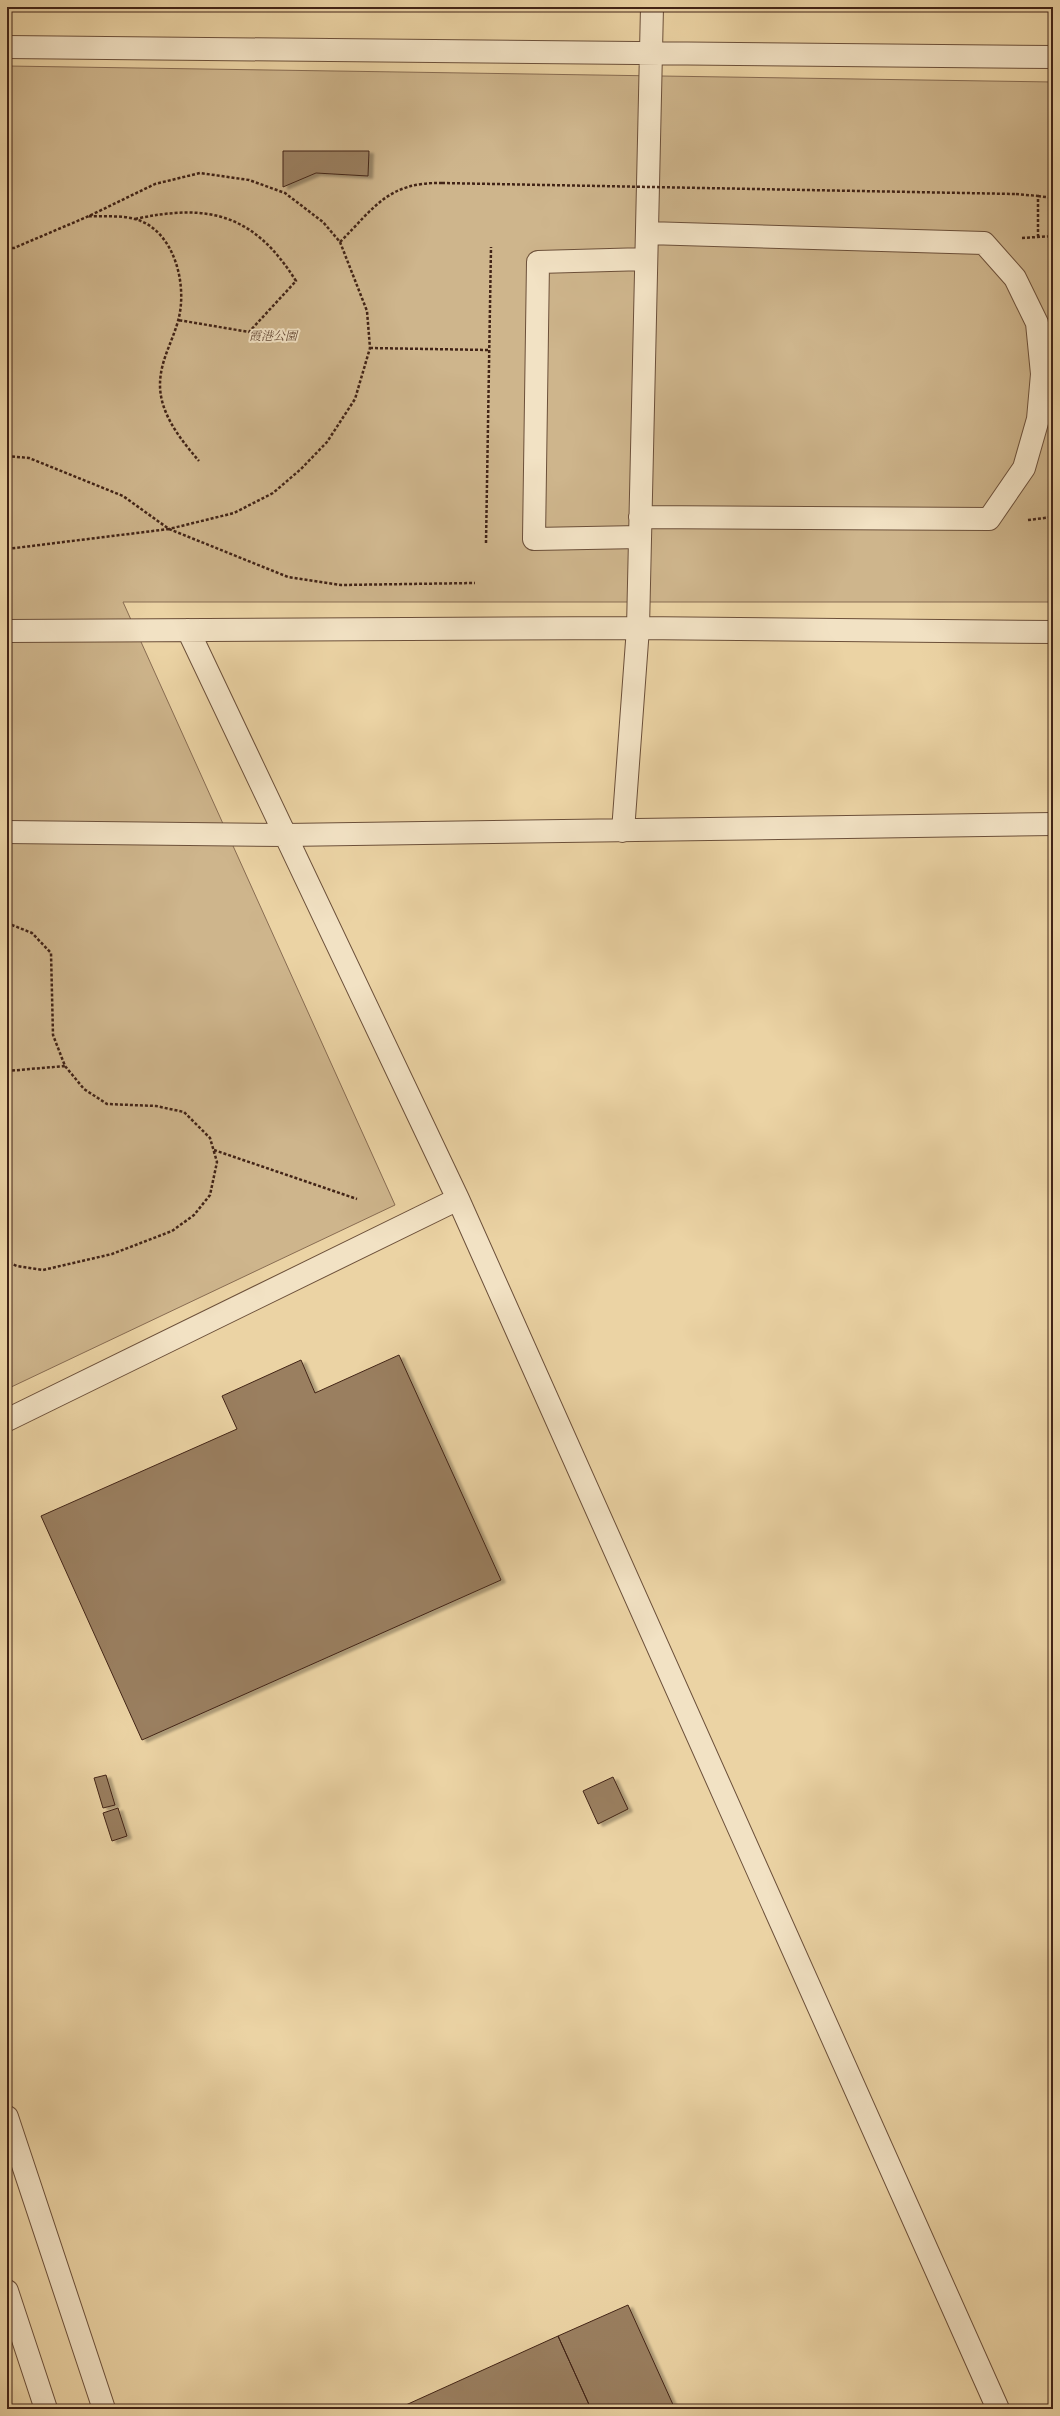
<svg xmlns="http://www.w3.org/2000/svg" width="1060" height="2416" font-family="'IM FELL English','Noto Serif JP',serif">
<style>
.green{fill:#ceb58c;stroke:#886c52}
.building{fill:#9a7f60;stroke:#422417;filter:url(#shadow)}
.lines{fill:none;stroke-linecap:round;stroke-linejoin:round}
.minor-casing{stroke:#6c503a;stroke-width:24}
.path{stroke:#422417;stroke-width:2.5;stroke-dasharray:3 2;stroke-linecap:butt}
.minor{stroke:#f2e2c4;stroke-width:22}
.path-bridge{stroke:#422417;stroke-width:2.5;stroke-dasharray:3 2;stroke-linecap:butt}
.labels{text-anchor:middle;dominant-baseline:central;stroke-width:4;stroke-linejoin:round;paint-order:stroke}
.park-label{font-size:12px;font-style:italic;fill:#654834;stroke:#f2e2c4}
</style>
<defs>
<filter id="shadow"><feDropShadow dx="4.5" dy="2.5" stdDeviation="1" flood-color="#0004"/></filter>
</defs>
<rect width="100%" height="100%" fill="#ebd3a4"/>
<filter id="stains"><feTurbulence type="fractalNoise" baseFrequency=".005" numOctaves="4"/><feColorMatrix values="0 0 0 0 .2 0 0 0 0 .09 0 0 0 0 .02 0 0 0 .5 -.17"/></filter>
<radialGradient id="worn" r=".72"><stop offset=".6" stop-color="#630" stop-opacity="0"/><stop offset="1" stop-color="#630" stop-opacity=".3"/></radialGradient>
<path class="green" d="M7 66 1053 82V602H123L395 1205 7 1389Z"/>
<path class="building" d="M283 151H369L368 176 316 173 283 187Z
M399 1355 501 1580 142 1740 41 1516 237 1429 222 1396 301 1360 315 1393Z
M106 1775 115 1805 103 1808 94 1778Z
M613 1777 628 1809 598 1824 583 1791Z
M118 1808 127 1836 112 1841 103 1813Z
M628 2305 675 2409H591L558 2336Z
M558 2336 591 2409H397Z"/>
<g class="lines">
<g class="minor-casing">
<path id="minor" d="M7 47 1053 57
M640 517 989 519 1024 468 1038 419 1042 374 1037 323 1015 278 984 243 647 233
M640 537 534 539 538 262 646 259
M188 630 458 1199 998 2409
M7 631 638 628 1053 632
M623 831 638 628 652 7
M7 832 285 835 1053 824
M7 1420 458 1199
M7 2117 104 2409
M7 2291 46 2409"/>
</g>
<path class="path" d="M1016 194 1038 196V236
M1038 196 1053 198
M89 216C103 217 121 215 135 219 175 230 188 286 178 321 172 343 160 361 160 385 160 414 181 440 199 461
M135 219C209 203 254 214 296 281L249 332 178 320
M1022 238 1053 236
M340 242C375 207 388 182 442 183
M7 248H14L89 216 155 184 200 173 249 180 285 193 323 222 340 242 367 311 370 348 355 399 327 442 301 469 273 493 234 513 169 529
M370 348 489 350
M7 456 29 458 123 496 169 529 7 549
M1028 520 1053 517
M169 529 288 577 341 585 475 583
M486 543 491 247
M7 923 32 933 51 953 53 1035 65 1066 84 1089 107 1104 156 1106 184 1112 210 1138 217 1162 210 1195 194 1215 172 1231 112 1254 43 1270 17 1266 7 1262
M7 1071 65 1066
M214 1150 357 1199"/>
<use href="#minor" class="minor"/>
<path class="path-bridge" d="M442 183 1016 194"/>
</g>
<g class="labels">
<g class="park-label">
<text x="273" y="336">霞港公園</text>
</g>
</g>
<rect width="1060" height="2416" fill="none" stroke="#ebd3a4" stroke-width="24"/>
<rect x="8" y="8" width="1044" height="2400" fill="none" stroke="#422417" stroke-width="2"/>
<rect x="12" y="12" width="1036" height="2392" fill="none" stroke="#422417"/>
<rect width="100%" height="100%" filter="url(#stains)"/>
<rect width="100%" height="100%" fill="url(#worn)"/>
</svg>
